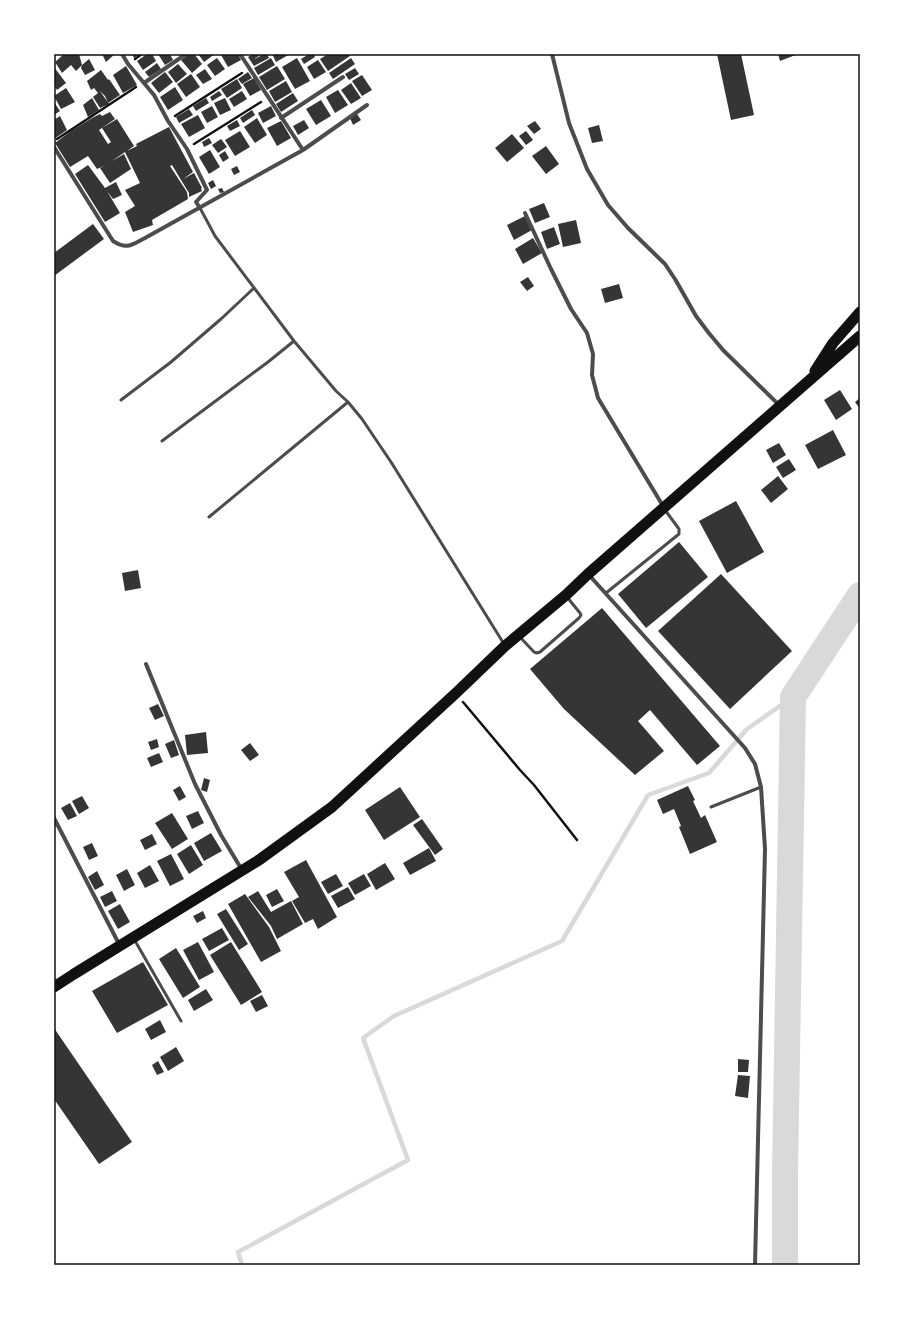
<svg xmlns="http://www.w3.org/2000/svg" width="914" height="1319" font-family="Lato,sans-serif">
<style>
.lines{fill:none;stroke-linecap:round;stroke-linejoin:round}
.stream{stroke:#d9d9d9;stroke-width:4.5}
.river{stroke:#d9d9d9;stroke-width:26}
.building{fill:#353535}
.path{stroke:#111;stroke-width:2.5}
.service{stroke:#4c4c4c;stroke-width:3}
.minor{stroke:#4c4c4c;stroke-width:4}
.trunk{stroke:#111;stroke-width:11}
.neatline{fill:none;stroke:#111;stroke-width:1.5}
</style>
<rect width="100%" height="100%" fill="#fff"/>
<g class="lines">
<path class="stream" d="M242 1265 238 1252 408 1160 363 1038 394 1016 562 941 648 795 709 773 747 729 793 697"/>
<path class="river" d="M785 1265V1173L793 697 860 595"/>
</g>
<path class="building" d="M64 54H79L82 65 76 71 71 65 62 73 55 62Z
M102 54H115L106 62Z
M132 54H140L134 58Z
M147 54H152L156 61 143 70 137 61Z
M158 54H170L173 60 165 65Z
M189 54H194L202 64 192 73 181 60Z
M198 54H215L204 62Z
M224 54H238L241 60 228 67 221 55Z
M253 54H262L253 60 264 54H267L269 58 254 66 248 57Z
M272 54H290L276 62Z
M309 54H313L315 57 304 64 301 59Z
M328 54H349L350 56 328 71 320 59Z
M717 54H741L754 115 731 120Z
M778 54H798L780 61Z
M217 58 225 69 215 76 207 65Z
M271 58 275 65 258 75 254 68Z
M297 58 310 81 295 89 282 67Z
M351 58 355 64 333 79 329 73Z
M89 59 95 70 85 75 81 68 82 65Z
M318 60 326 72 314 79 307 67Z
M157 63 161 69 149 77 145 72Z
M178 64 187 74 176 83 168 72Z
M126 66 137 85 123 93 113 75Z
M277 66 285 79 267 90 259 77Z
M54 67 66 83 57 90 54 85Z
M355 68 359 74 349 80 345 74Z
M205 69 212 79 203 84 196 75Z
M101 70 108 80 109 79 120 95 108 103 105 96 100 91 109 104 100 108 93 97 98 93 94 88 91 90 87 81Z
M165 72 173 82 159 93 151 83Z
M248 72 252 78 242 84 238 79Z
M191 74 200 87 186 97 177 84Z
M362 75 372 90 362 96 352 81Z
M254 78 261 90 250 96 243 84Z
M237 79 242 88 227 98 221 89Z
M286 81 292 92 275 102 269 91Z
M351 83 361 98 351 104 341 90Z
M175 87 183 100 168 110 160 97Z
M66 88 75 102 61 109 54 96Z
M338 90 348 105 335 113 326 97Z
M219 91 222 95 212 101 210 97Z
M242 91 247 99 234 107 229 99Z
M293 93 298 101 281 112 276 104Z
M92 98 99 110 88 117 83 105Z
M206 98 209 103 196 111 193 106Z
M225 98 231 110 220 115 214 103Z
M321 100 331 116 316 125 306 109Z
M54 102 60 111 54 115Z
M212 106 218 117 207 123 201 112Z
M271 106 276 116 263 123 258 113Z
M189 109 193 115 179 123 176 117Z
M252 110 255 115 243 123 240 118Z
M110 112 115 119 99 130 108 144 111 142 102 128 117 119 134 146 127 151 137 146 136 144 169 127 193 172 183 179 194 173 202 188H201L202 191 189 197V193L181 180 172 165 170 166 187 192 188 199 152 220 153 225 133 232 125 212 135 206 125 190 140 183 125 152 112 161 124 154 131 169 110 183 100 168 106 165 97 169 88 156 70 167 55 143 71 131 92 118 100 114 102 116Z
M357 114 361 120 353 125 350 118Z
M198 115 205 128 189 137 181 124Z
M60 116 67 130 54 139V120Z
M257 118 267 135 255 143 244 127Z
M237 120 240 126 230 131 227 126Z
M304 120 309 128 298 135 293 126Z
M281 121 291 138 277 146 267 128Z
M535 121 541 129 534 134 527 126Z
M599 125 603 141 592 143 588 128Z
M240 131 250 147 235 156 225 140Z
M526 131 533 140 526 145 519 136Z
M512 134 524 148 507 162 495 148Z
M209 138 212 143 204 147 202 142Z
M221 139 227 147 218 153 212 145Z
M546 146 559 164 546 174 532 156Z
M210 150 220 167 209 174 199 157Z
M225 151 229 158 223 162 219 155Z
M88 165 105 188 116 182 122 195 113 199 107 191 120 213 105 222 75 174Z
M237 166 240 172 234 175 231 169Z
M213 180 216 186 211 189 208 183Z
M222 188 224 192 220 193 218 189Z
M544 203 550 217 535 223 529 209Z
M525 216 532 230 514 240 507 225Z
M576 220 581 243 563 247 558 224Z
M93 224 104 239 54 276V253Z
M554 227 560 244 547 249 541 232Z
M533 238 542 253 523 264 515 249Z
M528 277 534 286 527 291 520 282Z
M619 284 623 298 605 303 601 289Z
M840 390 852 409 836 420 824 400Z
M860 398V409L855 402Z
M833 430 846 455 818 469 805 445Z
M779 443 786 455 773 463 766 450Z
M789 459 796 470 783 478 776 467Z
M778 476 788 489 771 503 761 490Z
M736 501 764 552 727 573 699 521Z
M679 542 708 577 646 628 618 594Z
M138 570 141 588 125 591 122 573Z
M721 574 792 651 730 709 658 631Z
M602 608 720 746 697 765 650 710 638 721 664 751 635 775 564 709 530 669Z
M158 704 164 716 155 720 149 708Z
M206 732 208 753 187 755 185 735Z
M157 739 159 747 151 750 148 742Z
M174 740 179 755 171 758 165 744Z
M250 743 259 755 250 761 241 750Z
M159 753 163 762 151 767 147 758Z
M204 778 210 780 207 792 201 790Z
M180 786 186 797 179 801 173 790Z
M688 786 695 800 693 801 701 818 705 815 717 842 690 854 679 827 681 826 674 809 663 814 657 800Z
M400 787 420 817 384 840 365 810Z
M82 796 89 808 79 814 72 801Z
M70 803 77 816 68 820 61 808Z
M198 811 204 823 192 829 186 816Z
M172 813 188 839 172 849 155 823Z
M422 819 443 849 435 855 413 825Z
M211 833 222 851 204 861 194 843Z
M152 834 157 844 145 850 140 840Z
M92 843 98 856 89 860 83 847Z
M191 845 203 865 189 874 177 854Z
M429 848 436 861 410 875 403 863Z
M171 854 184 879 170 886 157 861Z
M306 860 337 917 318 929 313 919 305 923 292 901 299 897 284 872Z
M385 863 395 879 376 890 367 874Z
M150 865 159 881 145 888 137 873Z
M127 869 135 885 124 891 116 875Z
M97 871 104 885 95 890 88 877Z
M336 874 343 886 328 894 321 882Z
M364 874 371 886 355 895 348 883Z
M348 887 355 899 338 908 331 896Z
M277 889 284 901 272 907 266 895Z
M112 891 117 901 105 907 100 897Z
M258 891 271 912 291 901 303 924 277 939 271 926 248 897Z
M245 894 269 927 281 951 261 962 228 904Z
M120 904 130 922 118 929 108 911Z
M226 909 248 944 239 950 217 914Z
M203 911 206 918 197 923 193 916Z
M222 928 229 940 209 951 202 939Z
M198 942 214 972 199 980 183 950Z
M231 942 262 992 241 1005 210 955Z
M176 948 200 987 183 998 159 959Z
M143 962 168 1005 117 1033 92 991Z
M206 989 213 1000 194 1011 188 1000Z
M262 995 268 1006 256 1012 250 1001Z
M160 1020 166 1032 151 1040 145 1029Z
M54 1028 132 1142 99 1164 54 1099Z
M176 1047 184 1061 168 1071 160 1057Z
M738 1059 749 1060 748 1072H738Z
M158 1061 164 1072 157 1075 152 1065Z
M738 1075 750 1076 748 1098 735 1096Z"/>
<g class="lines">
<path class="path" d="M135 59 142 54
M175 116 242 73
M57 139 136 87
M194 144 261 102
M463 702 520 770 534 785 577 840"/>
<path class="service" d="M200 208 215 236 294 341 336 391 348 402 362 419 391 462 504 644
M121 400 171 362 221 319 254 288
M162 441 268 362 294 341
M209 517 348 402
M606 593 679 534V529L665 510
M519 636 534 652 537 653 540 652 579 618 581 615 580 613 567 597
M711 807 761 787
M134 939 181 1021"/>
<path class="minor" d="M122 54 128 64 154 95 168 121 187 149 207 190 196 202 200 208
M240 54 303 150
M552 54 569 123 587 169 608 205 628 228 665 264 675 279 696 316 708 332 723 350 779 405
M144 83 186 54
M281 118 343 77
M54 147 113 241C127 250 131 245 145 238L303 150 367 105
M525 213 551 269 571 309 587 333 593 354 592 375 598 398 663 506
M589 575 745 748 755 764 761 787 765 849 755 1265
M146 664 195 784 221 835 242 870
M54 818 119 944"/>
<path class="trunk" d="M815 371 833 343 860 312
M54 987 74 974 259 860 332 807 456 693 505 646 566 595 588 574 860 336"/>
</g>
<rect width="914" height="1319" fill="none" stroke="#ffffff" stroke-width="110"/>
<rect x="55" y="55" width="804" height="1209" class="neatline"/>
</svg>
